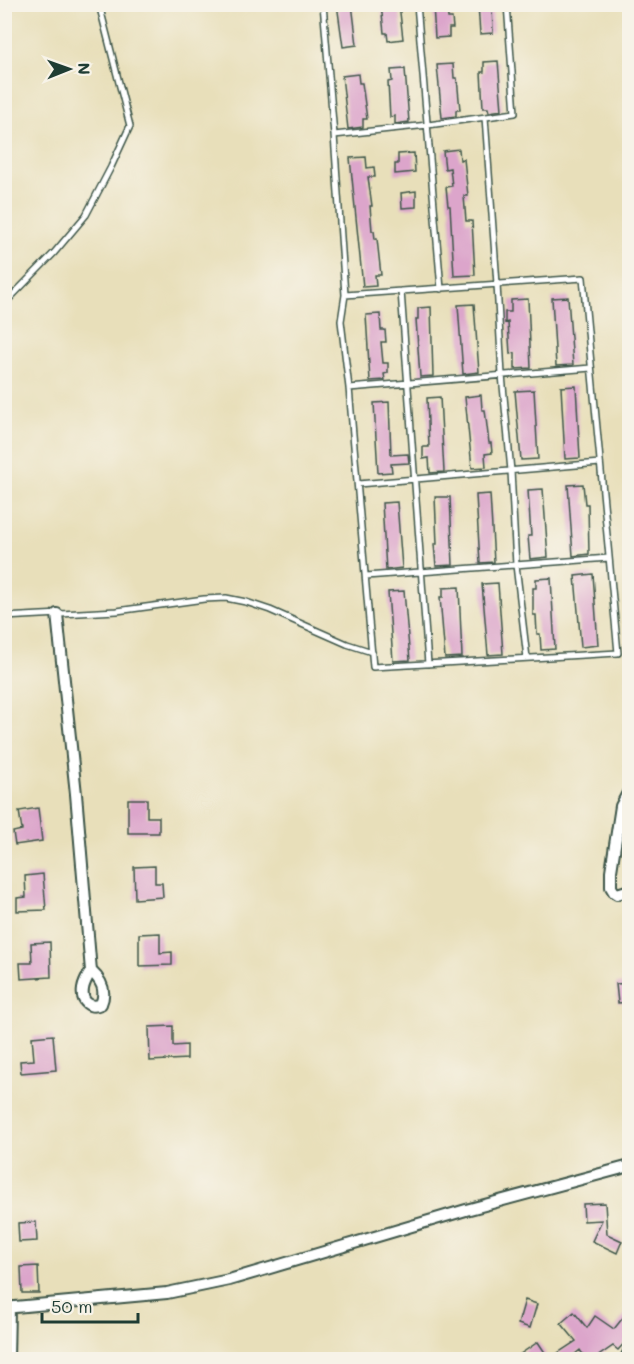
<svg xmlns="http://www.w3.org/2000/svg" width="634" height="1364" font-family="Mali,sans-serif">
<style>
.building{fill:#dca5cb}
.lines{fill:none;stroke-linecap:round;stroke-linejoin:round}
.lane-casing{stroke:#3d5548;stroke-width:8}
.street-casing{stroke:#3d5548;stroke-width:14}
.lane{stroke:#fff;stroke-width:5}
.street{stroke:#fff;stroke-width:10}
</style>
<rect width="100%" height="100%" fill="#f7f3e8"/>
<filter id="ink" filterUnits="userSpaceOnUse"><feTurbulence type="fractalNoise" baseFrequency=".0167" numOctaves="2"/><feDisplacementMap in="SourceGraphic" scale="12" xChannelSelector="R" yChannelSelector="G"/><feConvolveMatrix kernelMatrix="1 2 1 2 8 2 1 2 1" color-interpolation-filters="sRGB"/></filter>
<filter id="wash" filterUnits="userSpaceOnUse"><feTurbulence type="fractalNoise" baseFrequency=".008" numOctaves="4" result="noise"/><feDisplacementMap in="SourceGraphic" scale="24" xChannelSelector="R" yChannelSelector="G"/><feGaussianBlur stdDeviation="1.35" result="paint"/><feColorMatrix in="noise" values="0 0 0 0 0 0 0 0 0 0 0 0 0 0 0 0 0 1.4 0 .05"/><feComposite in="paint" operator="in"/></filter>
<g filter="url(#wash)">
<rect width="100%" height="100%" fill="#e8dfba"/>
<g id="blocks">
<path class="building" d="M337 4H352L357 45 343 47Z
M381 4H399L403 39 388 41 387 33H384Z
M433 4H447L448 18H452L453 28H449V37L435 38Z
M478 4H492L493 33 480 34Z
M498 61 502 110 489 112 488 108H483L481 72H484V62Z
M453 64 454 78H457L460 110H456V116L442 118 437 65Z
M405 69 409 122 395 124V116L390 117 388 82 392 81 391 70Z
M358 74 359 83H362L367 119H363V127L348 129 342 76Z
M459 149 460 160 464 159 468 196H464L466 221H472L475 275 454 276 450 206H448L446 187 452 186 450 168 445 169 443 151Z
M414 153 415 172 395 174V164H398V154Z
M366 157 367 168 374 167 375 177H368L372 206H370L372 231H374L375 239H377L381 275H375L376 286 363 287 350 158Z
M416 191V207L402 208 401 193Z
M568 297 573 365 556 366 552 298Z
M528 299 531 368 515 369V353L510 354 508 322 505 323V312H511V300Z
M474 304 479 372 463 374 458 305Z
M431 307 433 376 420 377 416 319H418V308Z
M380 314 381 330H385L386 342H381L383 363H388V373L384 374 385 380 370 381 366 315Z
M576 386 580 458 565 459 561 387Z
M534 390 538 459 521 460 515 391Z
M481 395 482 410H485L489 443H491L492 453 485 454 486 467 472 468 465 397Z
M440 397 444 472 430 473 429 458 423 459V447H429L427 398Z
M389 402 391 455 408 454 409 463 391 464 392 472 378 473 374 403Z
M583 484 585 504H588L589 554 573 556 568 485Z
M543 489 548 557 530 559 528 536H531L528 490Z
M490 494 494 562 480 563 476 495Z
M435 497H450L453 565 436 566 434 544H437Z
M397 502 402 568 386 570 382 503Z
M593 574 598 645 581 647 575 576Z
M551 578 555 649 541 650 540 634H537L536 615H533V588H536V579Z
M498 583 503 654 488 655 482 584Z
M459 587 462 657 445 658 440 597H443V588Z
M404 591 410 660 393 661 388 592Z
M128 799H147V817H159V833H128Z
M38 808 42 841 15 845 13 832 22 830 19 811Z
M155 866V883H162L163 897 135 899 134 867Z
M43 874 46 910 17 911V898L26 897 25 876Z
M160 933V953L172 952V965L139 966V934Z
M50 942 51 977 21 979 20 963H32L31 943Z
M630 983V1002L618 1003 616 984Z
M173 1026V1046L187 1045V1059L150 1061 149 1027Z
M53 1035 56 1070 21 1073 20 1061 34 1060 32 1037Z
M605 1203 607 1234 622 1241 617 1253 592 1241 602 1220 584 1221 583 1204Z
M36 1222 37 1241 19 1242 18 1223Z
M38 1266 39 1293H22L21 1267Z
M525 1300 537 1304 530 1328 518 1324Z
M630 1309V1337L618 1350 613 1346 594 1359H586L580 1350 569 1359H563L558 1353 576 1341 561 1323 574 1312 587 1328 595 1316 614 1329Z
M538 1342 546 1354 538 1359H513Z"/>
</g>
</g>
<g filter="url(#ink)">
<use href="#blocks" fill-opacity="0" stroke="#3d5548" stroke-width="1.5"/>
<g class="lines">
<g class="lane-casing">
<path id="lane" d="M323 4 334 135 345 295 341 321 349 388 373 667 618 653 583 278 345 295
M417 4 441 289
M485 117 497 284 502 375 511 471 516 565 527 658
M334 135 428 125 515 113 507 4
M401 291 428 664
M4 301 10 298 54 253 86 215 111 167 130 126 99 4
M349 388 591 368
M358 484 600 463
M366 576 609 558
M4 617 117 611 204 599 226 598 246 602 270 610 347 644 372 652"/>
</g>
<g class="street-casing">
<path id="street" d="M57 614 76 794 91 971C88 976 84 982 83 989 81 1002 90 1009 101 1004 107 990 101 980 91 971
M630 789 621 806 611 871V887L614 892 617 894 630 890
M4 1308 167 1293 229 1280 466 1210 630 1166
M8 1360 9 1308
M625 1360 630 1350"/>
</g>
<use href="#lane" class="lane"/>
<use href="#street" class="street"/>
</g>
</g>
<rect width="634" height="1364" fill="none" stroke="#f7f3e8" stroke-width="24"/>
<g transform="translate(69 69) rotate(89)" stroke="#f7f3e8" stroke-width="4.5" paint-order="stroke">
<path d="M0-4.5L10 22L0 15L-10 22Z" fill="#1f3d34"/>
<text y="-9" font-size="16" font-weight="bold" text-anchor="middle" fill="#1f3d34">N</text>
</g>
<path d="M42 1313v9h96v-9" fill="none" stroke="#1f3d34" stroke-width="3"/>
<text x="51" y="1313" font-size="18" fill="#1f3d34" stroke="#f7f3e8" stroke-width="4.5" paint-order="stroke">50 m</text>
</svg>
